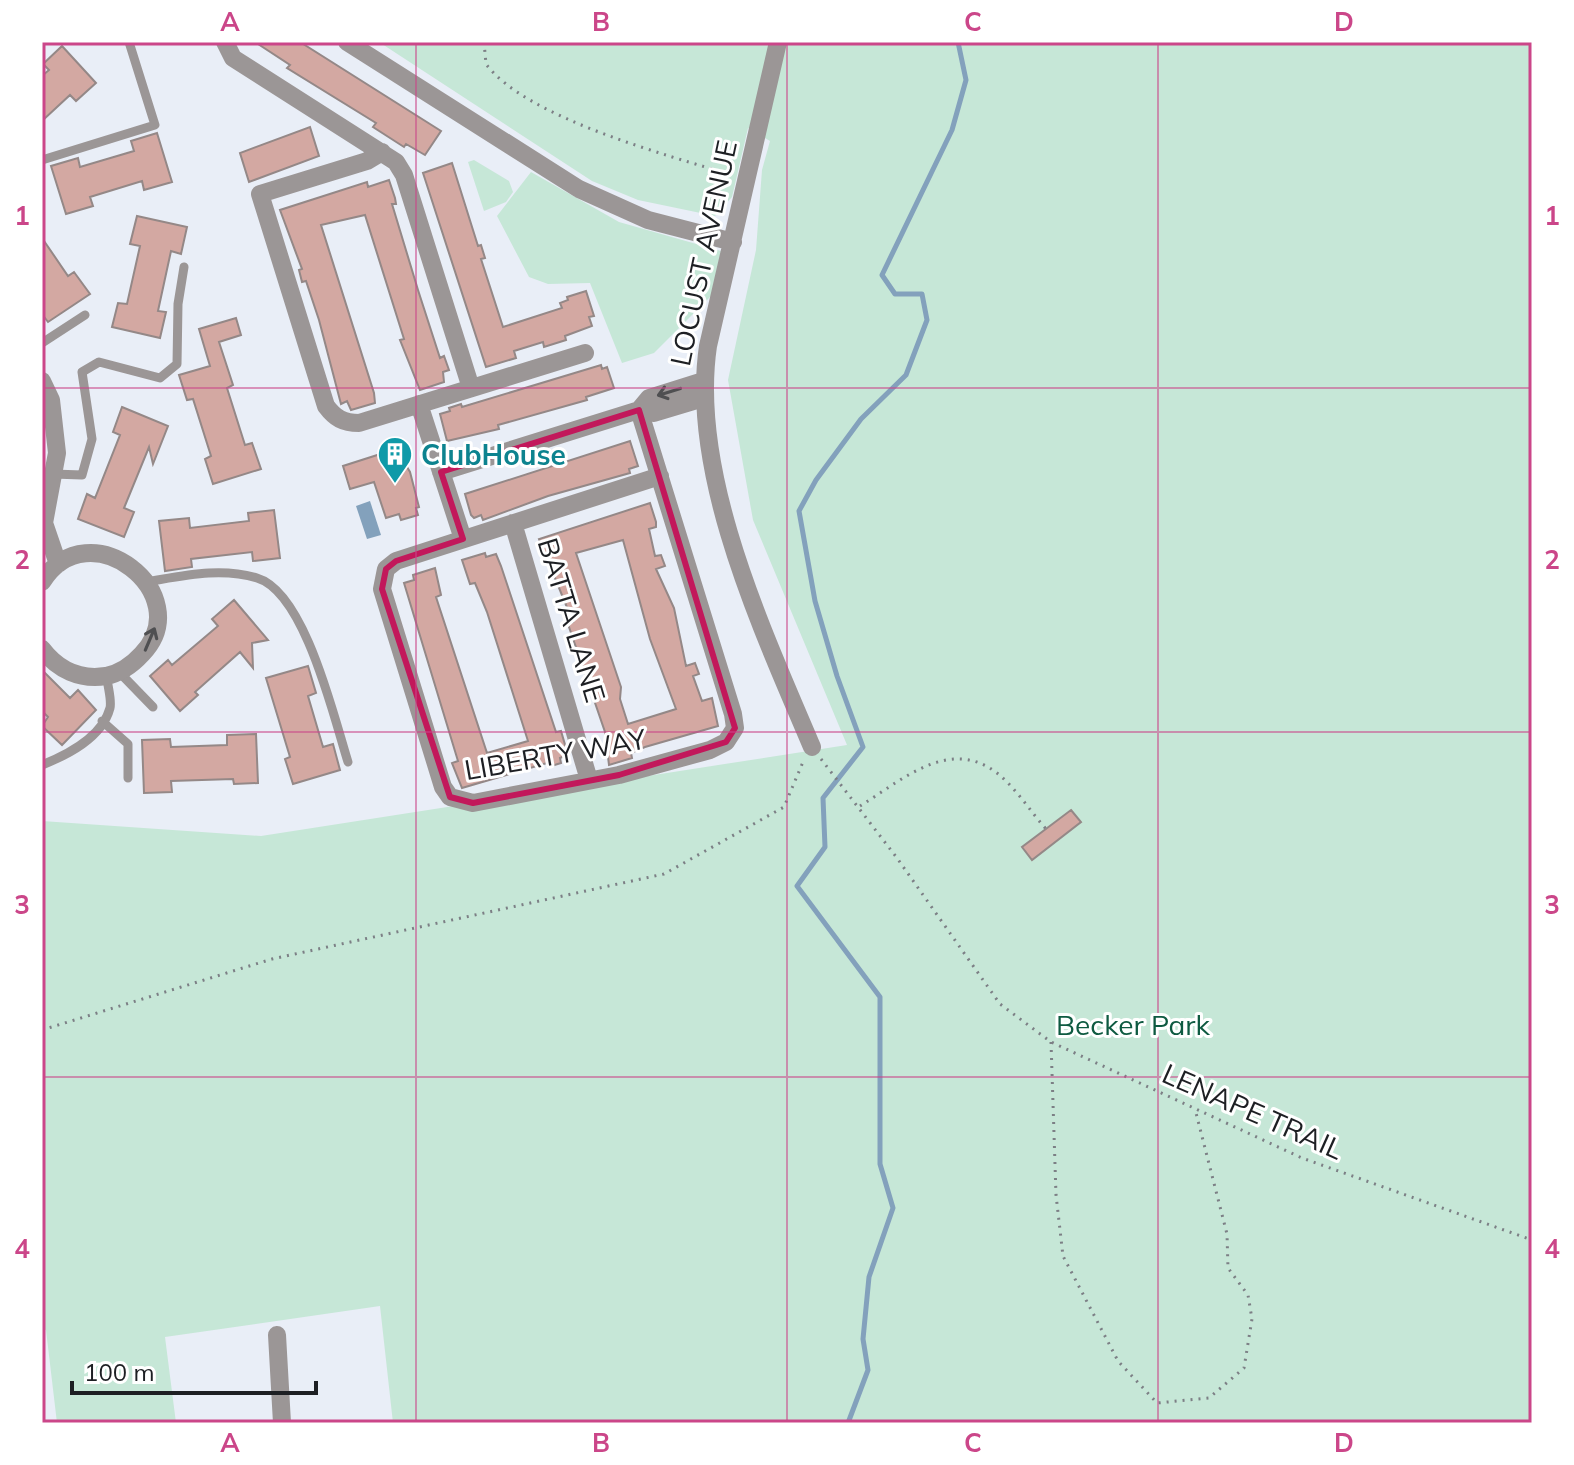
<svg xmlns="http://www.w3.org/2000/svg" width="1574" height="1465" font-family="Mulish,sans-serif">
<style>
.green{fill:#c6e7d7}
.water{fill:#83a1bc}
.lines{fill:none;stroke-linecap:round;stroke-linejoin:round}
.stream{stroke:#83a1bc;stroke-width:5}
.building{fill:#d3a8a2;stroke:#948887;stroke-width:2;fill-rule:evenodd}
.path{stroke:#7c7f85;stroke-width:3;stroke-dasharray:2 6;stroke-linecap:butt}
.lane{stroke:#9b9696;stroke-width:9}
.street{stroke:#9b9696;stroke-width:18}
.oneway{stroke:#4f4f51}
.marked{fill:none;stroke:#c2185b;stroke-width:6;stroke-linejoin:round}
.grid{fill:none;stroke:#cb4689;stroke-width:2;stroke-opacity:0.55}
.labels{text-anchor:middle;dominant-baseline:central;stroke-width:6;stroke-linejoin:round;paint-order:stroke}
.street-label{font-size:28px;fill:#1d1f23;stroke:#fff}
.culture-label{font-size:28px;font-weight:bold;fill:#0d838f;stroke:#fff;text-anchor:start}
.park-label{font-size:28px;fill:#0e5a41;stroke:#fff}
.neatline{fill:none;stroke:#cb4689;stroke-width:3}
.grid-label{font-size:26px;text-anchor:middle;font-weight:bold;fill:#cb4689}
</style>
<rect width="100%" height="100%" fill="#e9eef7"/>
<path class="green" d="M379 42H1532V1423H393L380 1306 165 1337 176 1423H57L46 1330 42 1329V821L261 836 847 745 753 520 728 380 756 250 762 170 770 141 748 128 732 197 715 216 638 200 592 181Z
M474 160 509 181 513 192 506 202 484 211 468 162Z
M531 172 619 222 721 251 711 296 654 353 622 363 590 283 548 284 529 277 497 216Z"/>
<path class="water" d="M370 501 381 535 367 539 356 506Z"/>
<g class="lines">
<path class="stream" d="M848 1423 868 1370 863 1339 869 1277 893 1208 880 1164V997L797 886 825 847 823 798 863 747 837 676 815 601 799 511 816 480 861 419 906 375 927 320 922 294H895L882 275 952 130 966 80 958 42"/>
</g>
<path class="building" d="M255 42H300L441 131 425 155 406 144 404 147 373 127 376 123 287 68 290 65Z
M62 46 96 83 76 101 70 95 42 121V76L49 70 43 64Z
M310 127 319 156 249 182 240 153Z
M157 133 172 182 144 190 142 181 90 197 93 206 66 214 51 166 78 158 80 167 134 151 131 141Z
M452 163 478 246 481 245 485 258 481 259 503 327 562 308 560 303 568 300 567 297 586 291 594 316 589 317 592 326 565 336 566 340 544 347 543 342 514 351 516 358 486 367 423 173Z
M389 180 395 198 396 204H392L418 290 440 358 444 356 449 370 443 372 444 382 420 390 400 340 404 339 365 215 321 225 374 393 375 403 351 410 347 401 341 404 319 320 306 281 302 282 299 270 302 269 280 210 367 182 368 187Z
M137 216 187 227 181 254 171 251 158 311 166 312 160 338 112 327 118 303 127 304 140 246 130 244Z
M42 238 68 276 74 272 90 294 48 322 42 314Z
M236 318 241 335 219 342 233 385 227 388 245 445 252 443 261 469 213 484 205 459 211 456 193 399 187 400 179 375 210 366 199 329Z
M601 365 602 369 607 367 614 388 586 397 587 400 498 425 499 429 447 441 440 414 450 411 449 408 461 404 462 407Z
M122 407 168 426 153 464 149 447 124 508 134 512 124 537 78 519 87 494 95 498 120 435 113 432Z
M630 441 638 466 629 469 630 473 548 496 483 520 481 515 474 518 471 515 465 494Z
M396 449 410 472 419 507 416 508 418 515 401 520 399 514 386 518 374 482 350 489 343 466Z
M650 503 656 522V527L649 529 655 556 661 555 665 566 656 569 674 608 686 666 695 663 699 674 693 676 702 701 712 698 718 726 645 747 631 753 632 758 609 765 605 732 568 624 573 622 539 539ZM623 540 650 639 676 709 628 724 620 699 621 687 576 553Z
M274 510 280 558 253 561 252 552 191 559 192 567 165 571 159 521 189 518 190 528 249 521 248 513Z
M485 553 486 557 496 554 501 566 556 732 561 731 568 755 560 758 561 763 548 767 547 763 462 788 452 763 458 761 404 583 414 580 413 575 435 568 441 595 436 597 487 753 528 741 487 612 475 583 470 584 462 560Z
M234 600 268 640 252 643 253 668 240 652 195 692 198 695 180 711 150 676 168 660 172 665 218 626 212 619Z
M308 666 316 693 308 696 323 747 333 744 340 770 293 784 285 759 290 757 266 678Z
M42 670 70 698 78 690 96 710 62 745 42 726 48 717 42 711Z
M256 734 258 783 234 784 233 779 171 781 172 792 144 793 142 740 170 739 171 747 227 745V735Z
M1071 810 1081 822 1032 860 1022 847Z"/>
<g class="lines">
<path class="path" d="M484 42 486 64C526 118 667 155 732 175
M821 759 897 858 1000 1004 1051 1042 1302 1158 1532 1240
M860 806C901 781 949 736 997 773 1016 788 1030 811 1046 829
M42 1030 272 959 664 874 784 807 803 762
M1051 1042 1056 1195 1063 1256 1118 1361 1157 1403 1209 1398 1244 1368 1252 1319 1248 1295 1228 1268 1227 1234 1195 1109"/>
<path class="lane" d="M42 160 155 125 129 42
M42 343 85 315
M53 474 82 475 92 439 82 372 99 362 160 378 177 364 178 304 184 267
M146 582C183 576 220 567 257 578 305 592 334 718 348 762
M119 672 153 707
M102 721 128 744V778
M42 765C67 755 102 738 110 708 112 699 107 685 107 676"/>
<path class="street" d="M225 42 233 58 396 162 404 175 471 388
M347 42 579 189 648 220 733 242
M778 42 708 346C689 474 763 631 812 747
M382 152 367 161 260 194 326 406C335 418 343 423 359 423L585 353
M42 381 51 400 57 453 44 523 58 564
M419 404 463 539
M639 410 733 714 735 728 726 742 710 750 619 775 473 803 450 797 443 787 382 589 386 569 396 561 660 476
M639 410 649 398 703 381
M441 472 639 410 654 413 704 398
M513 523 589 780
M42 582C89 507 199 595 142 654 132 665 121 673 106 676 80 680 58 670 42 649
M277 1335 282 1423"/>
</g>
<defs><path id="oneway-shaft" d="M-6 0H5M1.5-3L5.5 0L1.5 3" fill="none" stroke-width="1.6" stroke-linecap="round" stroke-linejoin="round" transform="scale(2)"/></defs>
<g class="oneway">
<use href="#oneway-shaft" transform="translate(669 392) rotate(163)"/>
<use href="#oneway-shaft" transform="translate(150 639) rotate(-67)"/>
</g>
<path class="marked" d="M639 410 735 728 726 742 619 775 473 803 450 797 382 589 386 569 396 561 463 539 441 472Z"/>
<path class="grid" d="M416 42V1423M787 42V1423M1158 42V1423M42 388H1532M42 732H1532M42 1077H1532"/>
<defs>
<g id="building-pin" transform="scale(1.8)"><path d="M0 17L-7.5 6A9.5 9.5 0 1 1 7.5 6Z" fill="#0f9aa8" stroke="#fff"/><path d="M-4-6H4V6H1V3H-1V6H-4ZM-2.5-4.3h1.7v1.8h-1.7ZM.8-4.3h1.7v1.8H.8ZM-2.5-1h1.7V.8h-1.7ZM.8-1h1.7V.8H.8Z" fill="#fff"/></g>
</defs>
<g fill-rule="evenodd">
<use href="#building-pin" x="395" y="454"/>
</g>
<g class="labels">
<g class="street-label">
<text transform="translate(703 253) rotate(-78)">LOCUST AVENUE</text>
<text transform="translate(572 620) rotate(73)">BATTA LANE</text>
<text transform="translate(555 754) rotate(-10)">LIBERTY WAY</text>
<text transform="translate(1253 1111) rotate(24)">LENAPE TRAIL</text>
</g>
<g class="culture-label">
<text x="421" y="454">ClubHouse</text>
</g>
<g class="park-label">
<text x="1133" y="1024">Becker Park</text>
</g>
</g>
<rect width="1574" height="1465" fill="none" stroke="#ffffff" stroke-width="88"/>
<path d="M72 1381v12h244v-12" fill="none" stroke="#1d1f23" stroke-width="4"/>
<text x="84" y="1381" font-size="24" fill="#1d1f23" stroke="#ffffff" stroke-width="6" paint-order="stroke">100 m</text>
<rect x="44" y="44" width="1486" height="1377" class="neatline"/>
<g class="grid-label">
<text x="230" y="31">A</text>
<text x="601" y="31">B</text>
<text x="973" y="31">C</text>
<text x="1344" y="31">D</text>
<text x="22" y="225">1</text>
<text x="1552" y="225">1</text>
<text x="22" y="569">2</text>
<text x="1552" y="569">2</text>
<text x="22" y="914">3</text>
<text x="1552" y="914">3</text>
<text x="22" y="1258">4</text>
<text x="1552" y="1258">4</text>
<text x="230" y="1452">A</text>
<text x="601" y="1452">B</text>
<text x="973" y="1452">C</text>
<text x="1344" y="1452">D</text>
</g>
</svg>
